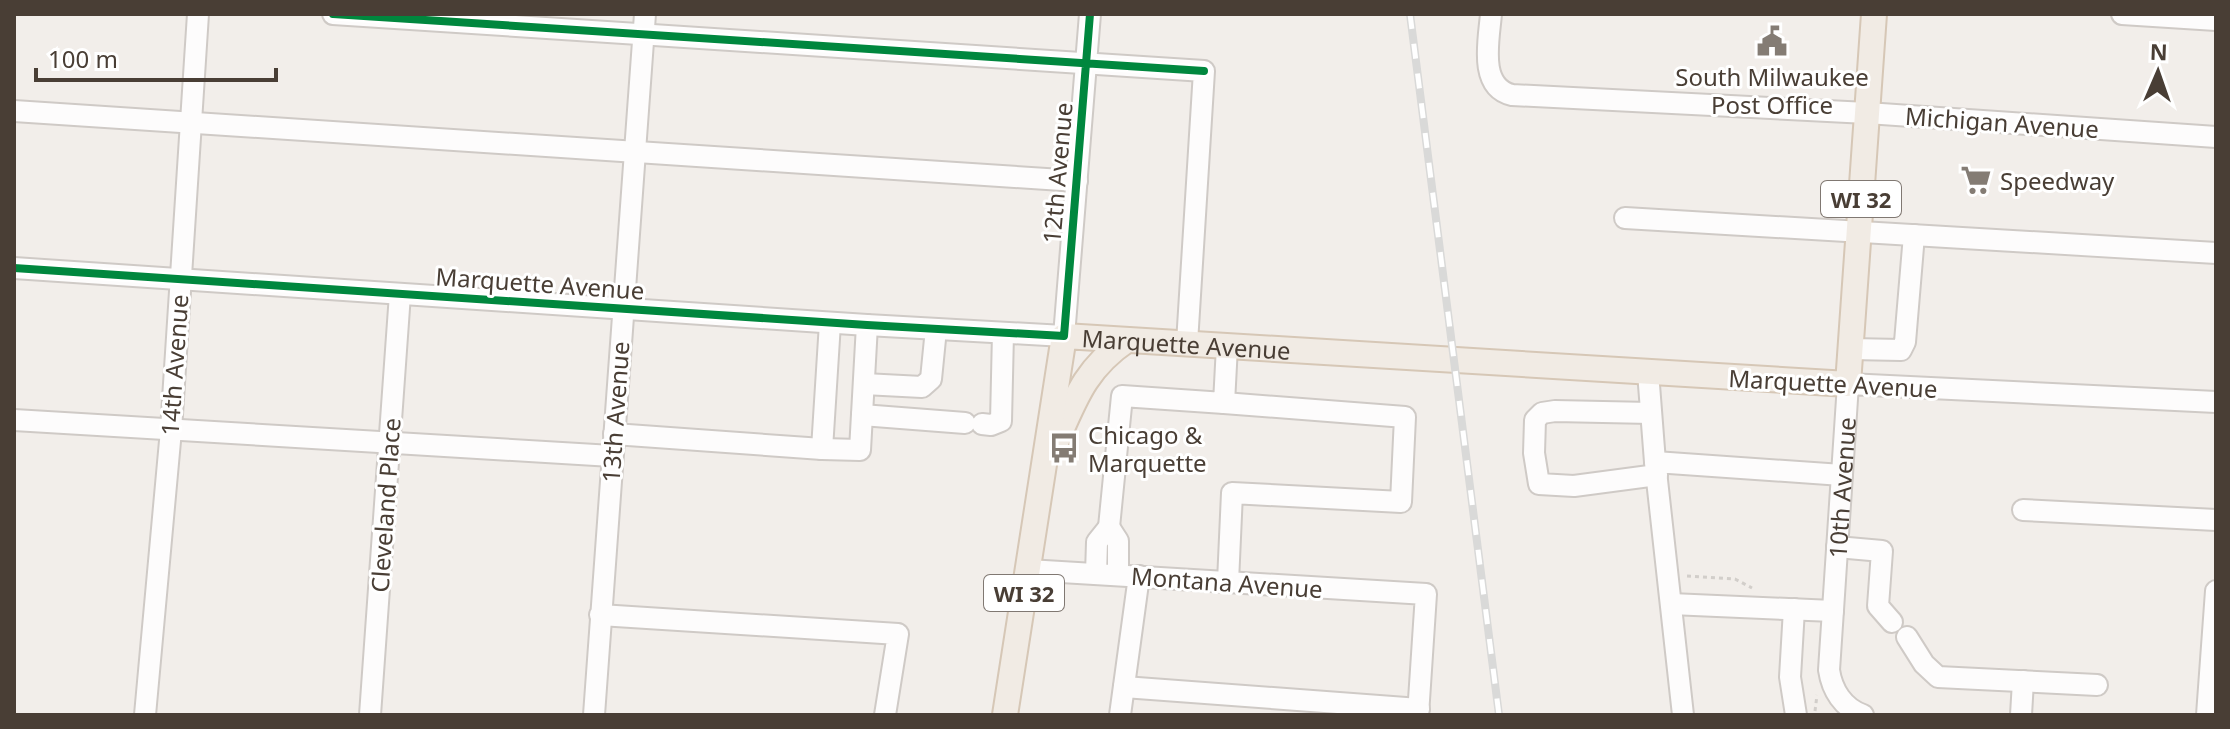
<svg xmlns="http://www.w3.org/2000/svg" width="2230" height="729" font-family="'Noto Sans',sans-serif">
<style>
.lines{fill:none;stroke-linecap:round;stroke-linejoin:round}
.minor-casing{stroke:#cfcac6;stroke-width:24}
.major-casing{stroke:#d6c7b6;stroke-width:28}
.path{stroke:#d2ceca;stroke-width:3;stroke-dasharray:4 4;stroke-linecap:butt}
.minor{stroke:#fdfcfc;stroke-width:20}
.major{stroke:#f1ebe4;stroke-width:24}
.rail-casing{stroke:#d9d9d8;stroke-width:8}
.rail{stroke:#fff;stroke-width:5;stroke-dasharray:15;stroke-linecap:butt}
.cycleway-casing{stroke:#fff;stroke-width:13}
.cycleway{stroke:#00873e;stroke-width:8}
.labels{text-anchor:middle;dominant-baseline:central;stroke-width:6;stroke-linejoin:round;paint-order:stroke}
.shield{fill:#fff;stroke:#807872;stroke-width:2}
.shield-label{font-size:22px;font-weight:bold;fill:#493e35}
.poi-label{font-size:24px;fill:#493e35;stroke:#fff;text-anchor:start}
.street-label{font-size:24px;fill:#493e35;stroke:#fff}
</style>
<rect width="100%" height="100%" fill="#f2eeea"/>
<g class="lines">
<g class="minor-casing">
<g id="minor">
<path d="M333 14 1204 71 1187 343"/>
<path d="M1491 14C1489 39 1478 87 1512 95L1867 113 2216 137"/>
<path d="M2122 14 2216 20"/>
<path d="M14 111 1077 181"/>
<path d="M1625 218 2216 253"/>
<path d="M14 268 867 325 1064 336 1090 14"/>
<path d="M1851 349 1901 350 1905 342 1914 235"/>
<path d="M1648 372 1655 462"/>
<path d="M864 384 922 387 931 379 936 329"/>
<path d="M1224 403 1405 417 1401 502 1232 493 1228 582"/>
<path d="M1651 413 1555 411 1542 413 1535 420 1534 453 1539 484 1574 486 1657 475"/>
<path d="M862 415 965 423"/>
<path d="M14 420 612 456"/>
<path d="M982 424 991 425 1001 421 1003 333"/>
<path d="M614 434 822 449 860 450 867 325"/>
<path d="M822 449 830 323"/>
<path d="M2023 510 2216 520"/>
<path d="M1109 527 1122 396 1224 403 1227 346"/>
<path d="M1837 547 1882 551 1878 606 1892 622"/>
<path d="M1028 570 1426 594 1418 715"/>
<path d="M1096 574 1097 542 1109 527 1118 541V575"/>
<path d="M1671 604 1833 611"/>
<path d="M1794 609 1790 677 1796 715"/>
<path d="M600 615 898 634 885 715"/>
<path d="M1907 637 1924 664 1938 677 2097 685"/>
<path d="M1124 687 1419 709"/>
<path d="M145 715 171 430 198 14"/>
<path d="M370 715 400 294"/>
<path d="M594 715 645 14"/>
<path d="M1120 715 1139 576"/>
<path d="M1683 715 1655 462 1842 475"/>
<path id="s1" d="M1863 715C1843 708 1832 690 1829 670L1848 384 2216 402"/>
<path d="M2021 715 2023 681"/>
<path d="M2207 715 2216 591"/>
</g>
</g>
<g class="major-casing">
<g id="major">
<path d="M1057 440C1076 396 1087 367 1127 340"/>
<path id="s2" d="M1005 715 1064 336 1848 384 1874 14"/>
</g>
</g>
<path class="path" d="M1687 576 1735 579 1752 588
M1815 711 1817 695"/>
<use href="#minor" class="minor"/>
<use href="#major" class="major"/>
<g class="rail-casing">
<path id="rail" d="M1410 14 1499 715"/>
</g>
<use href="#rail" class="rail"/>
<g class="cycleway-casing">
<path id="cycleway" d="M333 14 1204 71
M14 268 867 325 1064 336 1090 14"/>
</g>
<use href="#cycleway" class="cycleway"/>
</g>
<defs>
<g id="civic-bare" transform="scale(2.4)"><path d="M-.6-6.5H3V-4.5H.6V-3L4-1V1h2V6H-6V1h2V-1L-.6-3ZM-1.2 2.5V6h2.4V2.5Z" fill="#847c74" stroke="#fff" stroke-width="2.5" paint-order="stroke"/></g>
<g id="supermarket-bare" transform="scale(2.4)"><path d="M-6-5.5h2.5l.6 2H6L4.5 2H-2.5L-4.4-4H-6ZM-1.5 3.2a1.3 1.3 0 1 0 .1 0ZM3 3.2a1.3 1.3 0 1 0 .1 0Z" fill="#847c74" stroke="#fff" stroke-width="2.5" paint-order="stroke"/></g>
<g id="bus-bare" transform="scale(2.4)"><path d="M-5-6H5V4H4V6H2V4H-2V6H-4V4H-5ZM-3.5-4V0h7V-4ZM-3.5 1.2v1.5H-2V1.2ZM2 1.2v1.5H3.5V1.2Z" fill="#847c74" stroke="#fff" stroke-width="2.5" paint-order="stroke"/></g>
</defs>
<g fill-rule="evenodd">
<use href="#civic-bare" x="1772" y="41"/>
<use href="#supermarket-bare" x="1976" y="180"/>
<use href="#bus-bare" x="1064" y="448"/>
</g>
<g class="labels">
<g class="shield">
<rect x="1821" y="181" width="80" height="36" rx="6"/>
<rect x="984" y="575" width="80" height="36" rx="6"/>
</g>
<g class="shield-label">
<text x="1861" y="199">WI 32</text>
<text x="1024" y="593">WI 32</text>
</g>
<g class="poi-label">
<text x="1772" y="76" text-anchor="middle">South Milwaukee<tspan x="1772" dy="28">Post Office</tspan></text>
<text x="2000" y="180">Speedway</text>
<text x="1088" y="434">Chicago &amp;<tspan x="1088" dy="28">Marquette</tspan></text>
</g>
<g class="street-label">
<text transform="translate(2002 122) rotate(4)">Michigan Avenue</text>
<text transform="translate(1057 173) rotate(-85)">12th Avenue</text>
<text transform="translate(540 283) rotate(4)">Marquette Avenue</text>
<text stroke="none"><textPath href="#s2" startOffset="506">Marquette Avenue</textPath></text>
<text transform="translate(174 365) rotate(-86)">14th Avenue</text>
<text transform="translate(1833 383) rotate(3)">Marquette Avenue</text>
<text transform="translate(615 412) rotate(-86)">13th Avenue</text>
<text stroke="none"><textPath href="#s1" startOffset="242">10th Avenue</textPath></text>
<text transform="translate(385 505) rotate(-86)">Cleveland Place</text>
<text transform="translate(1227 582) rotate(4)">Montana Avenue</text>
</g>
</g>
<rect width="2230" height="729" fill="none" stroke="#493e35" stroke-width="32"/>
<g transform="translate(2158 72) rotate(2)" stroke="#ffffff" stroke-width="6" paint-order="stroke">
<path d="M0-6L14 30L0 20L-14 30Z" fill="#493e35"/>
<text y="-12" font-size="22" font-weight="bold" text-anchor="middle" fill="#493e35">N</text>
</g>
<path d="M36 68v12h240v-12" fill="none" stroke="#493e35" stroke-width="4"/>
<text x="48" y="68" font-size="24" fill="#493e35" stroke="#ffffff" stroke-width="6" paint-order="stroke">100 m</text>
</svg>
